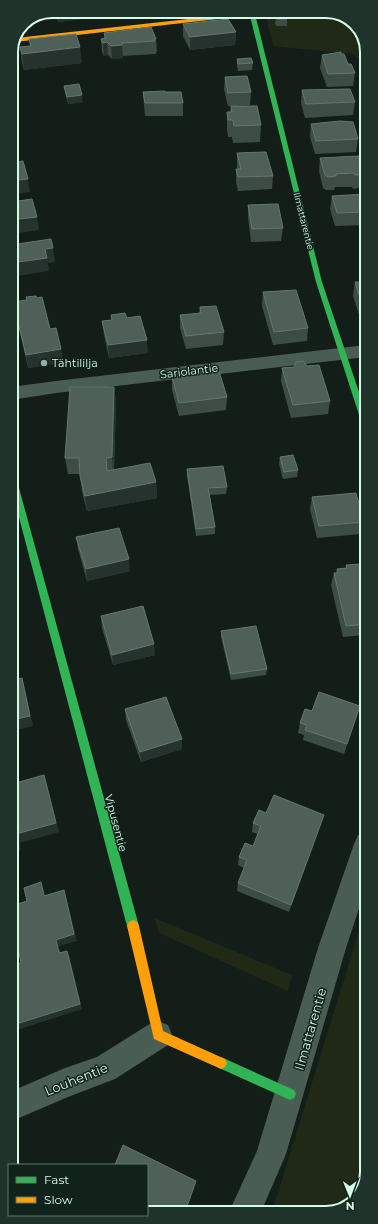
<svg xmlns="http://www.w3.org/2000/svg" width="378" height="1224" font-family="Montserrat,sans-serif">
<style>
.green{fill:#202915}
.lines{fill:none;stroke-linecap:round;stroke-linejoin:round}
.street{fill:#4a5d53;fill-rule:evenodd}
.fast{fill:#30b455;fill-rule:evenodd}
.slow{fill:#ff9f0a;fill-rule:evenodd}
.wall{fill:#3d4d46}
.shaded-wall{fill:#26322d}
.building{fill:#4e6058;stroke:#63786e}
.poi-dot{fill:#91aea0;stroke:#10221a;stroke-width:1.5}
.labels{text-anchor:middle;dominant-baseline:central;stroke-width:3;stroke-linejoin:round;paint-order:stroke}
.far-street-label{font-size:9px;fill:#d5fbe9;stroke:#10221a}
.poi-label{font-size:11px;fill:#d5fbe9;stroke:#10221a;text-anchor:start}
.street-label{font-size:11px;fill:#d5fbe9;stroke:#10221a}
.near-street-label{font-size:13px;fill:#d5fbe9;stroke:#10221a}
.rim{fill:none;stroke:#d5fbe9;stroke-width:2}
</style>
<rect width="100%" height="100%" fill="#141e19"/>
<path class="green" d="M265 11C299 11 349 1 365 41 367 47 366 56 366 63L352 54 273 46Z
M367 905V1172L358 1197 336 1212H272Z
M155 918 292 975 288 991 159 933Z"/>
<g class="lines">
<path class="street" d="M366 345V357L56 393 11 400V387L56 381Z
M367 832V884L346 948 286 1154 261 1212H229L257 1151 318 948 354 844 358 835Z
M158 1021 168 1025 172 1035 168 1045 115 1079 68 1097 12 1121V1091L65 1068 97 1057 148 1025Z"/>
<path class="fast" d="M252 12 255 14 322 282 366 413V427L362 424 316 282 250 16 234 18 231 16Z
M12 474 16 477 139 926 137 930 133 932 129 930 127 926 12 491Z
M221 1057 294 1090 296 1094 294 1098 290 1100 217 1067 215 1063 217 1059Z"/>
<path class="slow" d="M234 14 236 15V17L15 42 16 38Z
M133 920 137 922 139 926 163 1031 225 1059 227 1063 225 1067 221 1069 154 1039 127 926 129 922Z"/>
</g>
<path class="wall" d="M55 11H81L82 19 58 22Z
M276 16 287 19V26H277L275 24Z
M183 24 236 32 235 45 190 50 183 36Z
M104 33 156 39 157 52H156V54L123 56V58L112 59 108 55 104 56 102 52 101 39 104 38Z
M29 39 82 63 24 70 22 63 20 47 30 46Z
M322 55 348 64 355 73 353 86 327 87 320 68Z
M237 59 253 63 252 70 238 71 237 66Z
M225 77 251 92 250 105 228 106 224 89Z
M64 86 83 102 68 104 65 93Z
M302 90 355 102 353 115 305 118 301 103Z
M143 92H165L183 103V116H145L144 105Z
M365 94H366V106L364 101Z
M231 106 261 125 260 142 233 143 232 137H228L227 129V112H230Z
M311 124 358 139 356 152 315 154 310 137Z
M237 153 273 176 272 189 238 191 236 182V169H237Z
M320 158 362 166H366V184H362V186H360V188L353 189 352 187H335L334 190H326L323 188 319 171Z
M366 194V225L335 226 330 209 332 196Z
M248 205 283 228 281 241 251 242 248 218Z
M355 282H366V327H363L353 296Z
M263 292 308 328 307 341 273 345 262 306Z
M13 302 50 329 61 349 63 362 28 368Z
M200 307 224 332 223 345 186 349 180 328V315L199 313Z
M111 315 127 318 148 353 109 358 104 335 102 321 112 320Z
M294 367 330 401 328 414 291 418 281 381 282 368Z
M172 377 227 397 226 410 179 416 172 390Z
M114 387 116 403 114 470 156 482 157 498 87 511 82 492 80 474H68L65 458Z
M280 457 298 470 297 477 283 479 279 464Z
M187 469 227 487 226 494 210 495 215 527V534L196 536 187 476Z
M312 497 364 522 361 534 317 538 310 509Z
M76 537 130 571 87 581 78 549Z
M346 565 364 571H366V635L343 637 331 585 334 573H336L337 569 346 568Z
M101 616 155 655 113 665 102 628Z
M221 631 267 669 266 675 231 680 221 637Z
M360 706 344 754 303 740 304 735 298 733 300 723 312 711Z
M125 709 182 749 141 762 126 720Z
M266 813 321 823 289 912 237 891 238 883 244 868 238 865 239 857 253 846 258 834 252 832 253 823Z"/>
<path class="shaded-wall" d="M57 11H81L82 19 58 22Z
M110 11H134V14L110 16Z
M236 32 235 45 190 50V37Z
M107 42 108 55 104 56 103 43Z
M122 45 123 58 112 59 111 46Z
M80 47 82 63 24 70 22 54Z
M82 95 83 102 68 104 67 97Z
M15 108 17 122H11V109Z
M11 144 13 153H11Z
M28 179 30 192 11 195V181Z
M37 217 39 230 11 234V220Z
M53 248 55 262 48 263 49 271 11 277V263L45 249Z
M147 340 148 353 109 358 108 345Z
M61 349 63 362 28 368 26 355Z
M114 387 116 403 113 473 112 457Z
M156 482 157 498 87 511 85 496Z
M129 559 130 571 87 581 86 569Z
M12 630 14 638H12Z
M154 644 155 655 113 665 112 655Z
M22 678 25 689 33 726 12 731V720Z
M182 739V749L141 762 140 752Z
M44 775 47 784 59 832 20 843 21 850 12 853V843Z
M324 815 321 823 289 912 291 905Z
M41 882 44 890 47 903 44 896Z
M64 890 66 898 77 941 59 946 62 959 59 953 56 940Z
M67 951 70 957 82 1009 17 1030 13 1025Z"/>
<path class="building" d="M276 16H286L287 19H277Z
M228 19 236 32 190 37 183 24Z
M151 27 156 39H154L155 41 122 43V45L111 46 107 42 103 43 101 39 106 38 104 33Z
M76 34 80 47 22 54 20 47 31 46 29 39Z
M341 52V54H344L348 64H351L355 73 328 74 322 55Z
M251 58 253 63 238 64 237 59Z
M247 76 251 92 228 93 225 77Z
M79 84 82 95 67 97 64 86Z
M350 89 355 102 306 104 302 90Z
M165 91V92H181L183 103H145L143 92Z
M11 93 15 108 11 109Z
M231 106H257L261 125 234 126 233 120H228L227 112H232Z
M340 121 353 122 358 139 316 141 311 124Z
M266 152 273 176 238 177 236 169H241L237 153Z
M359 156 362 166H366V170L363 171 364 173H361L362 175H355L354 173 336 174V176L328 177 325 175 320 158Z
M23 161 28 179 11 181V163Z
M366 194V212L337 213 332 196Z
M32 199 37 217 11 220V202Z
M278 204 283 228 252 229 248 205Z
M51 239 53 248 45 249 47 258 11 263V245Z
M355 282H366V314H365Z
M296 290 308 328 274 332 263 292Z
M36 296 37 298 42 297 50 329 56 328 61 349 26 355 13 302 27 300 26 297Z
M216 306 224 332 186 336 180 315 201 313 200 307Z
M125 313 127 318 140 316 147 340 108 345 102 321 112 320 111 315Z
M303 361 307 366 319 365 330 401 293 405 282 368 294 367 296 362Z
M219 371 227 397 179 403 172 377Z
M70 387H114L112 457 106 458 107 471 150 463 156 482 85 496 80 476 79 458H65Z
M293 455 298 470 284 472 280 457Z
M223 466 227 487 208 488 215 527 196 529 187 469Z
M356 493 364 522 319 526 312 497Z
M119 528 129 559 86 569 76 537Z
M362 564 364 571H366V624L346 626 334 573H338L337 569 347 568 346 565Z
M143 606 154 644 112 655 101 616Z
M256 626 267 669 231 674 221 631Z
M22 678 30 716 12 720V681Z
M319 692 360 706 347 744 305 730 307 725 300 723 305 709 312 711Z
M166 697 182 739 140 752 125 709Z
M44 775 56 823 16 834 18 842 12 843V784Z
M274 795 324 815 291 905 238 883 247 860 239 857 245 843 253 846 261 826 253 823 259 810 266 813Z
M41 882 44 896 64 890 74 934 56 940 59 953 67 951 80 1004 13 1025 12 1020V966L21 963 12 919V906L27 901 24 888Z
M123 1145 196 1181 185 1212H147V1165H115Z"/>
<circle class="poi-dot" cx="44" cy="363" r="4"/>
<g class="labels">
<g class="far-street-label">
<text transform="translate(304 221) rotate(76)">Ilmattarentie</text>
</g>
<g class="poi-label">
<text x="52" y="363">Tähtililja</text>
</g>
<g class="street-label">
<text transform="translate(189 371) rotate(-7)">Sariolantie</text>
<text transform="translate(116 823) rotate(75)">Vipusentie</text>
</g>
<g class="near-street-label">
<text transform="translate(310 1029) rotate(-74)">Ilmattarentie</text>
<text transform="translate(76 1079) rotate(-22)">Louhentie</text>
</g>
</g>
<path d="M0 0H378V1224H0ZM52 18H326A34 34 0 0 1 360 52V1172A34 34 0 0 1 326 1206H52A34 34 0 0 1 18 1172V52A34 34 0 0 1 52 18Z" fill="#20332b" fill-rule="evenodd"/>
<path class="rim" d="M52 18H326A34 34 0 0 1 360 52V1172A34 34 0 0 1 326 1206H52A34 34 0 0 1 18 1172V52A34 34 0 0 1 52 18Z"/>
<rect x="8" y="1164" width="140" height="52" fill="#10221a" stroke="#5f796d"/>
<rect x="16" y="1177" width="20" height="6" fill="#30b455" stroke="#5f796d"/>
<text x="44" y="1184" font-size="12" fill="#d5fbe9">Fast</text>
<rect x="16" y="1197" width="20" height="6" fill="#ff9f0a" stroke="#5f796d"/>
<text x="44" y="1204" font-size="12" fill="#d5fbe9">Slow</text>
<g transform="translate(350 1196) rotate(179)" stroke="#10221a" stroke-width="3" paint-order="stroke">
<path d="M0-3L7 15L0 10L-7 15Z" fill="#d5fbe9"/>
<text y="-6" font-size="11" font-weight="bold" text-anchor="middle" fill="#d5fbe9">N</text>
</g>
</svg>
